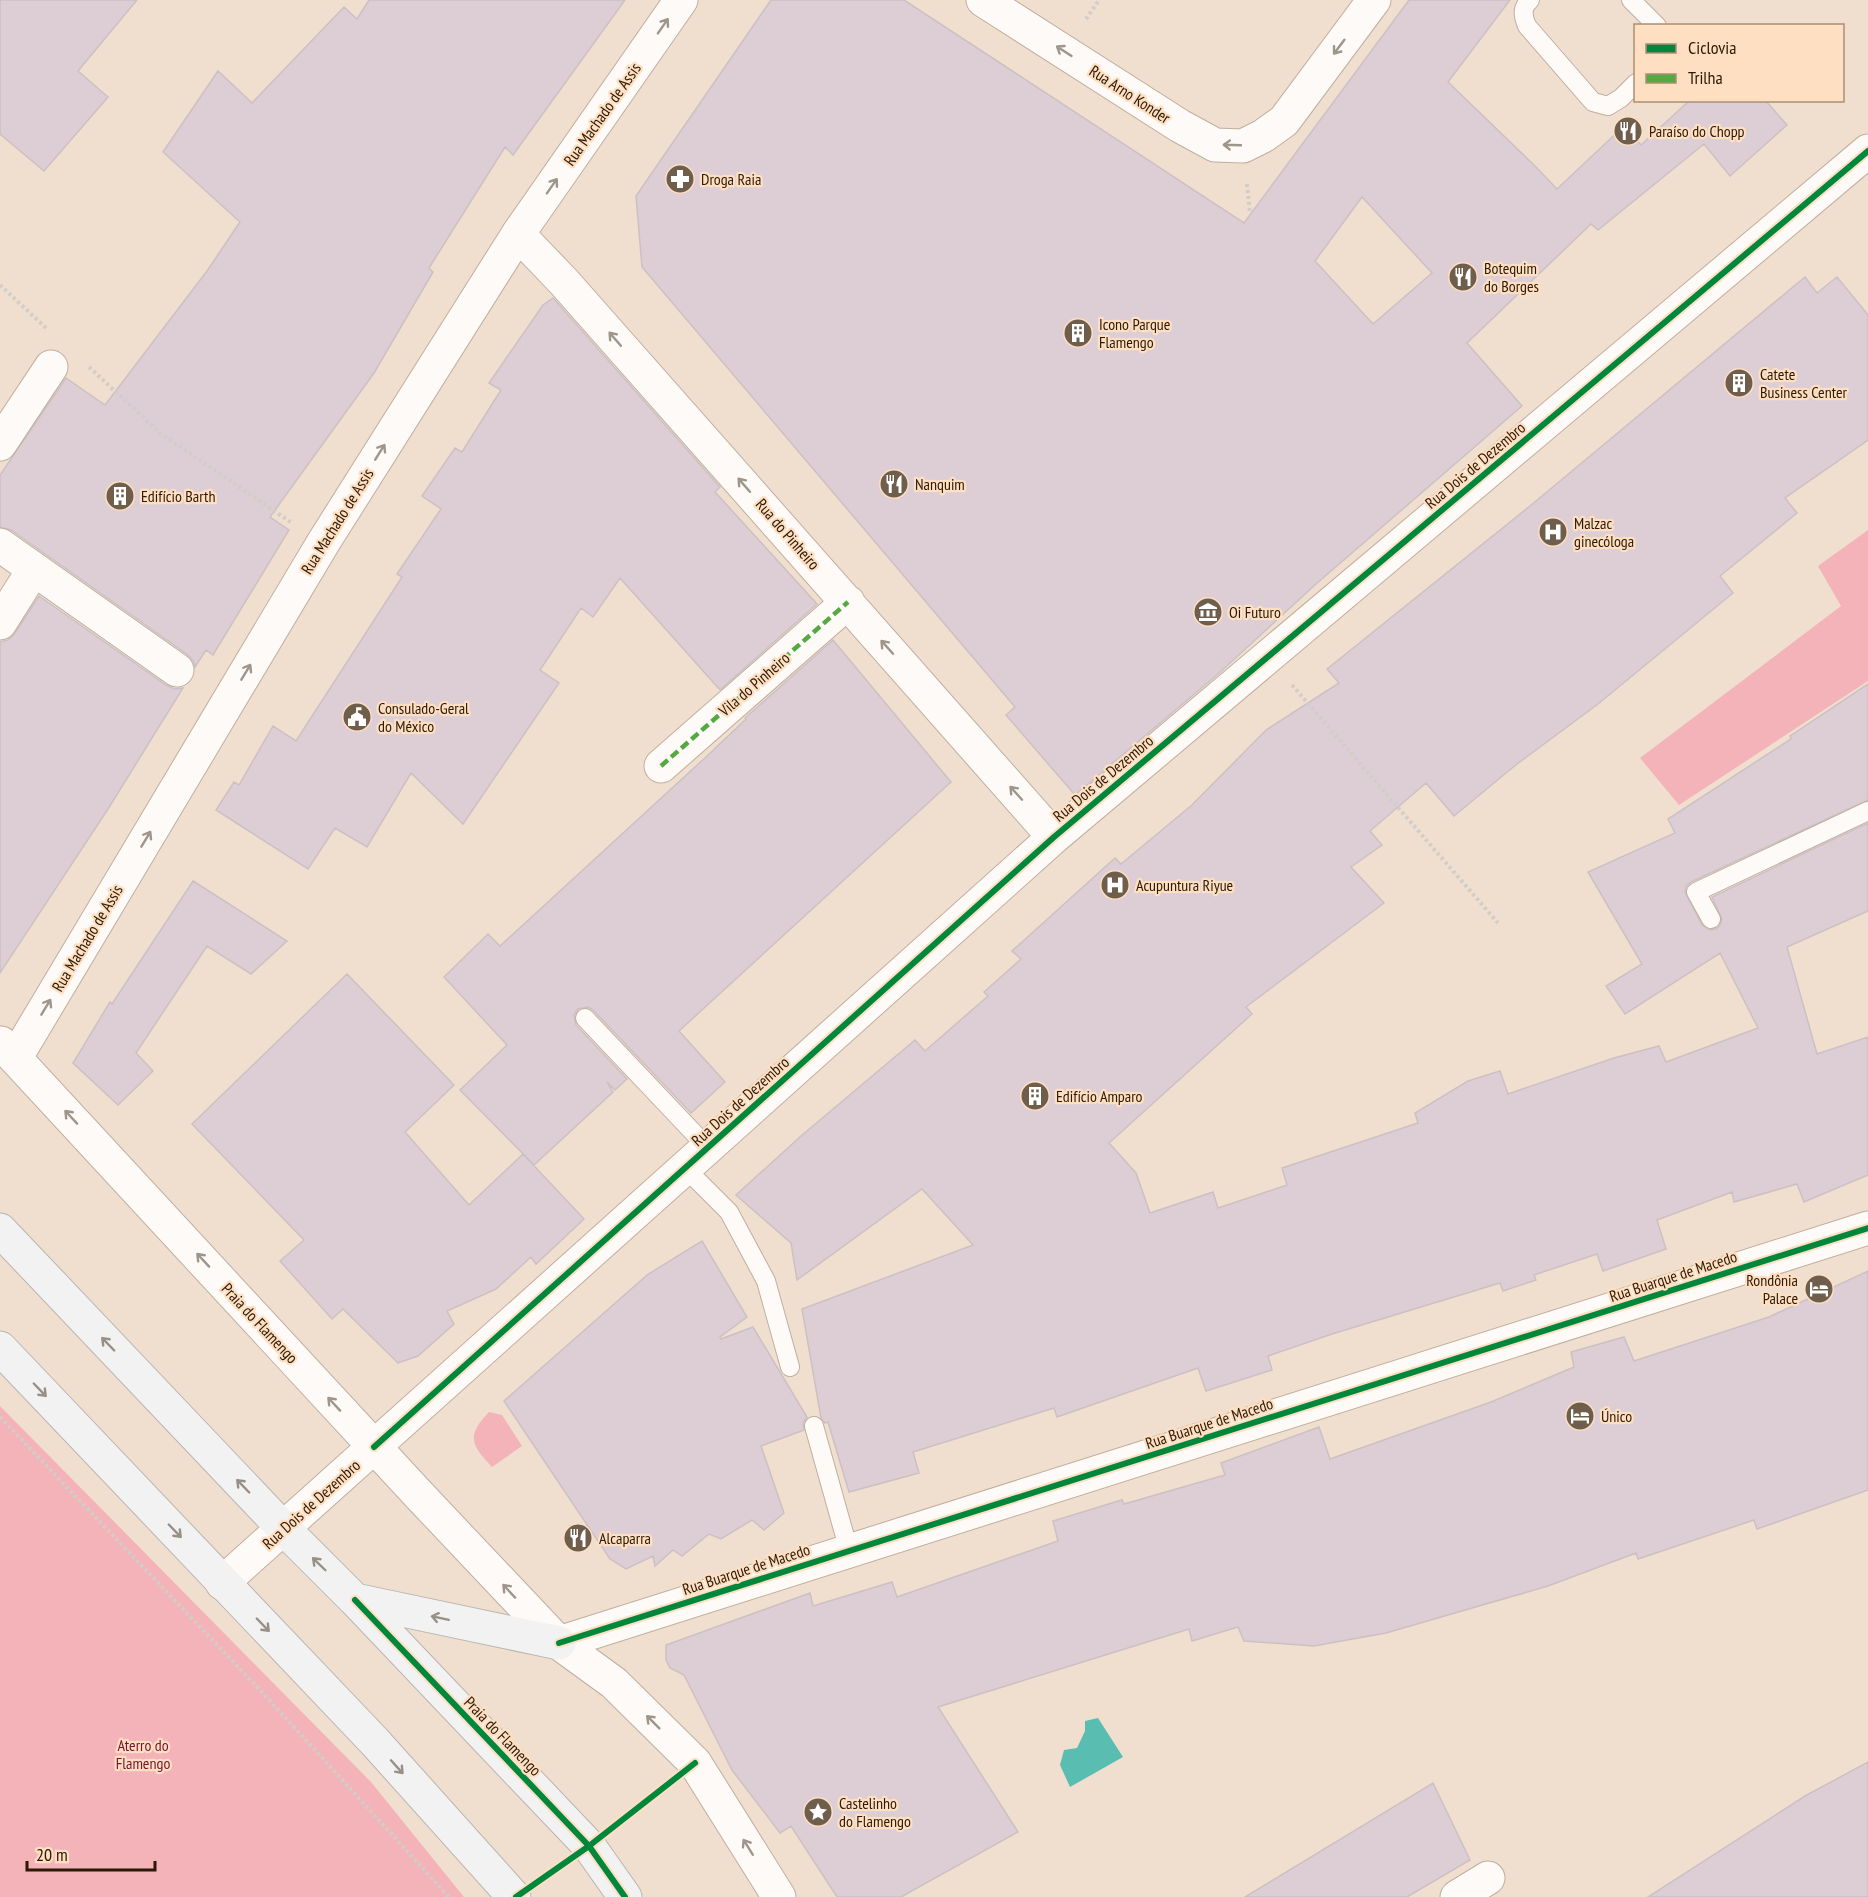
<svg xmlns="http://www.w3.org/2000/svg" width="1868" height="1897" font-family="'PT Sans Narrow',sans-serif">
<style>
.green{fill:#f3b3b9}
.water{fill:#59beb1}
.building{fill:#ddced6;stroke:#ccc0c3;stroke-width:1.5;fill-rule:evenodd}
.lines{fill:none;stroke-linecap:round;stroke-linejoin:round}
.lane-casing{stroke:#bfaf9e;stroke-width:20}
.street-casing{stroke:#bfaf9e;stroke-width:35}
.primary-casing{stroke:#b8b5b1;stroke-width:35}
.path{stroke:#d2cdc7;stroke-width:4;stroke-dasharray:3 3;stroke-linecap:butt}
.lane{stroke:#fdfaf8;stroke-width:18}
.street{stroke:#fdfaf8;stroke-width:33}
.primary{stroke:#f2f2f2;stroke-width:33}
.quiet{stroke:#54a940;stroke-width:4.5;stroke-dasharray:9 4.5;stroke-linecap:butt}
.cycleway-casing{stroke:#fedfc1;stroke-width:10}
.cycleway{stroke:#00873e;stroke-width:6}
.oneway{stroke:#9e958b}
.oneway2{stroke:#989087}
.labels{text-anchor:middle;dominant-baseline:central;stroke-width:4.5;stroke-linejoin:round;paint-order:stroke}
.street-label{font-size:16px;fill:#2b1905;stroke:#fedfc1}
.poi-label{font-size:16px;fill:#2b1905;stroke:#fedfc1;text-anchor:start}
.park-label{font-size:16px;fill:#790f37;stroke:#fedfc1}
</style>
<rect width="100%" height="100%" fill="#f0dfcf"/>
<path class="green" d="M1868 530V681L1679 805 1640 758 1841 606 1818 566Z
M0 1406 371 1782 464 1897H0Z
M489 1412 502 1415 522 1446 492 1467C471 1445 466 1436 489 1412Z"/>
<path class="water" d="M1098 1718 1123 1757 1070 1787 1060 1765 1064 1750 1077 1748 1085 1731V1721Z"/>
<path class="building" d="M0 0H137L78 71 108 97 44 171 0 134Z
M369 0H625L513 155 505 147 429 268 433 272 374 373 270 517 289 530 213 655 206 650 195 667 194 662 188 655 11 530 0 527V475L66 378 105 405 207 271 240 222 163 152 218 71 252 103 344 7 357 19Z
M771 0H904L1244 223 1409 0H1510L1448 82 1536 167 1557 189 1624 126 1641 145 1690 100H1765L1787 125 1730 176 1704 144 1598 230 1591 224 1467 343 1522 406 1316 584 1218 674 1075 795 1006 715 1015 707 642 267 636 196ZM1362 197 1432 273 1373 324 1315 261Z
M1805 277 1817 293 1837 277 1868 315V440L1785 498 1797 513 1720 576 1733 593 1598 704 1517 764 1454 816 1426 783 1370 831 1382 845 1351 867 1384 903 1246 1007 1252 1014 1109 1143 1136 1173 1150 1213 1213 1192 1218 1208 1287 1185 1282 1168 1418 1123 1415 1113 1468 1081 1500 1071 1508 1094 1614 1058 1659 1046 1666 1062 1758 1028 1720 953 1625 1014 1606 986 1642 964 1588 872 1675 833 1668 819 1791 739 1790 736 1868 684V800L1691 882 1686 886 1685 892 1702 925 1710 930 1716 929 1720 925 1722 919 1712 897 1868 823V911L1787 947 1817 1054 1868 1037V1175L1804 1202 1797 1184 1734 1202 1732 1192 1657 1220 1666 1249 1603 1271 1597 1254 1534 1275 1536 1280 1503 1291 1500 1283 1332 1334 1268 1356 1272 1370 1206 1391 1198 1368 1057 1417 1054 1408 913 1452 919 1473 849 1492 828 1422 825 1423 821 1418 802 1309 973 1245 922 1189 797 1280 791 1243 736 1195 801 1136 915 1040 925 1051 988 996 984 992 1021 959 1012 951 1115 858 1121 864 1192 805 1266 730 1339 683 1327 669 1530 506Z
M553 298 720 487 715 492 817 604 720 690 620 578 593 617 581 608 540 670 559 683 463 824 411 773 367 847 335 828 308 869 216 810 234 782 239 785 273 726 296 741 402 577 397 574 441 509 422 496 455 448 462 452 501 390 489 383 543 305Z
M39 596 166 685 175 689 183 688 108 809 0 973V642L8 640 15 633Z
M833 640 951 782 679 1031 725 1082 691 1113 593 1010 588 1007 578 1009 574 1015 576 1025 627 1079 615 1090 607 1082 613 1092 534 1165 460 1090 507 1045 444 977 488 934 500 946 707 756 746 719 745 718Z
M193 881 287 941 251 974 207 946 136 1053 153 1071 118 1105 73 1063 110 1002 112 1004Z
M347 974 454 1085 405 1132 469 1205 523 1154 584 1219 536 1264 531 1257 496 1289 447 1311 454 1324 418 1356 398 1363 343 1309 332 1319 280 1261 304 1240 192 1124Z
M702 1241 747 1317 720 1337 721 1339 753 1327 807 1417 803 1423 804 1430 761 1446 784 1513 764 1530 752 1520 721 1539 709 1534 682 1556 673 1550 655 1566 653 1556 626 1569 610 1559 504 1401 647 1275Z
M1868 1271V1490L1757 1529 1754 1520 1638 1559 1636 1553 1548 1586 1386 1633 1314 1646 1244 1641 1238 1627 1192 1641 1189 1629 938 1707 1018 1832 901 1897H837L791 1826 780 1833 732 1770 684 1675 670 1668 666 1660V1645L810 1593 813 1606 892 1582 897 1597 1058 1541 1053 1521 1122 1500 1124 1504 1225 1475 1221 1463 1319 1427 1330 1459 1491 1402 1574 1367 1571 1352 1624 1337 1634 1361 1769 1317Z
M1868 1762V1897H1648L1805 1796Z
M1433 1783 1470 1860 1407 1897H1245Z"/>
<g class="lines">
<g class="lane-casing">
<path id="lane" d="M1530 0C1521 8 1523 16 1527 26L1593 102 1608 106 1621 98 1636 83
M1631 0 1657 26
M1711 919 1696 892 1868 811
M585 1018 708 1148
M685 1168 729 1212 766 1281 790 1367
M814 1426 849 1551"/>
</g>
<g class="street-casing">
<path id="street" d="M983 0 1180 126 1215 145 1243 146 1263 136 1284 121 1374 0
M518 234 564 282 1054 837
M0 444 51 367
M0 545 177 670
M0 623 34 569
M661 766 848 602
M1 1043 419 1495 559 1643 614 1683 695 1763 779 1897
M16 1057 323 543 518 234 681 0
M222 1583 1054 837 1868 151
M559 1643 1868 1228
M1457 1897 1488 1878"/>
</g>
<g class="primary-casing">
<path id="primary" d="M0 1230 283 1528 355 1600 589 1846 625 1897
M0 1348 375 1742 514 1897
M355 1600 559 1643"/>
</g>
<path class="path" d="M1086 19 1099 0
M1247 184 1250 213
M0 285 46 328
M89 367 160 433 292 523
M1292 685 1498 923
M0 1417 261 1691 449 1897
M619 1823 665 1787"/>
<use href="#lane" class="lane"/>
<use href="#street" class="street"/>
<use href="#primary" class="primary"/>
<path class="quiet" d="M661 766 848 602"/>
<g class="cycleway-casing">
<path id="cycleway" d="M374 1447 1054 837 1868 151
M355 1600 589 1846 625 1897
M559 1643 1868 1228
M516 1897 589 1846 695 1763"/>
</g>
<use href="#cycleway" class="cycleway"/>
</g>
<defs><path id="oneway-shaft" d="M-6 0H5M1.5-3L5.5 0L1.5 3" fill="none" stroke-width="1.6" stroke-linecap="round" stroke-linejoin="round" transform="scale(1.5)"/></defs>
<g class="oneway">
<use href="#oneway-shaft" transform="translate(663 26) rotate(-55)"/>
<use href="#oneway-shaft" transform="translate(1339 47) rotate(127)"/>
<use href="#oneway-shaft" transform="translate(1064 51) rotate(-147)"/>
<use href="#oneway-shaft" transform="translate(1232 145) rotate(-178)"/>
<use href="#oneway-shaft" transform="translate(552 186) rotate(-55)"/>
<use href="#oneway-shaft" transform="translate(615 339) rotate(-131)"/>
<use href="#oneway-shaft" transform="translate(380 452) rotate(-58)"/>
<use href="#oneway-shaft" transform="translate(744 485) rotate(-131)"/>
<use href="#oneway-shaft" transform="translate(887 647) rotate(-132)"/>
<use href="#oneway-shaft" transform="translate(246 672) rotate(-59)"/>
<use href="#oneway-shaft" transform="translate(1016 793) rotate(-132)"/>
<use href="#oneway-shaft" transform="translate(146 839) rotate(-59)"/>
<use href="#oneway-shaft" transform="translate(46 1007) rotate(-59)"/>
<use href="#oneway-shaft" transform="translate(71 1117) rotate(-133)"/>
<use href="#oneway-shaft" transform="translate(203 1260) rotate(-133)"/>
<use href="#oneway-shaft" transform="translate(334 1404) rotate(-133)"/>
<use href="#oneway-shaft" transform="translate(509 1591) rotate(-133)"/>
<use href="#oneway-shaft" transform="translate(653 1722) rotate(-135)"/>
<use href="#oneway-shaft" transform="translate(748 1847) rotate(-122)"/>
</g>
<g class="oneway2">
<use href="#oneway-shaft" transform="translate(108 1344) rotate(-134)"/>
<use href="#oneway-shaft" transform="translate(40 1390) rotate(46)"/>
<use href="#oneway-shaft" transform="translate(243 1486) rotate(-134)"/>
<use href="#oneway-shaft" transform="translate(175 1531) rotate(46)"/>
<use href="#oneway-shaft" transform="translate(319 1564) rotate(-136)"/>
<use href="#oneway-shaft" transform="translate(440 1618) rotate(-168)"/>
<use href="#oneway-shaft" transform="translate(263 1625) rotate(46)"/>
<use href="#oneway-shaft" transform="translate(397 1767) rotate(48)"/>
</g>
<defs>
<g id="restaurant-disc" transform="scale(1.5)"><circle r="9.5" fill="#705e4c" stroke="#fedfc1"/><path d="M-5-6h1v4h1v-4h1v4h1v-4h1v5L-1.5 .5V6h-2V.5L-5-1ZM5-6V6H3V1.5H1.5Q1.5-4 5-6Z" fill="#fff"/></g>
<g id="pharmacy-disc" transform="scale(1.5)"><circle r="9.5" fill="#705e4c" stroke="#fedfc1"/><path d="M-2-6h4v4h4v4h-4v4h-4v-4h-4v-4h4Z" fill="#fff"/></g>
<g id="building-disc" transform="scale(1.5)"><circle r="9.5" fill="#705e4c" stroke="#fedfc1"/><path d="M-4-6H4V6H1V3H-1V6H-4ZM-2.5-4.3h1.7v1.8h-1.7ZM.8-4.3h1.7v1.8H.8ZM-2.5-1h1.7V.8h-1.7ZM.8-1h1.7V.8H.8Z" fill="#fff"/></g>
<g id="hospital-disc" transform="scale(1.5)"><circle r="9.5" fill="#705e4c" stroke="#fedfc1"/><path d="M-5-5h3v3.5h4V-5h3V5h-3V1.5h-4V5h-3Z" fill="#fff"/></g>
<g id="museum-disc" transform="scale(1.5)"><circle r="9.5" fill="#705e4c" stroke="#fedfc1"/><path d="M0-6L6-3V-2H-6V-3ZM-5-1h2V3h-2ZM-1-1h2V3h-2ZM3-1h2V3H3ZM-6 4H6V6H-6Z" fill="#fff"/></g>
<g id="civic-disc" transform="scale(1.5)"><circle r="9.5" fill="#705e4c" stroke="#fedfc1"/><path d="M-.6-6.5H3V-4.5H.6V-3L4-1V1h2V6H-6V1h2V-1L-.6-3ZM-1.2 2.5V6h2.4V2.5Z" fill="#fff"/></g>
<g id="hotel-disc" transform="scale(1.5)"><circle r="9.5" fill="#705e4c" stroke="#fedfc1"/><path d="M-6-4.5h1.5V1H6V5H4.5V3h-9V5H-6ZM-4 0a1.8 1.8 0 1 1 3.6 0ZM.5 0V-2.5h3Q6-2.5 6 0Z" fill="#fff"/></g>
<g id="sight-disc" transform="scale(1.5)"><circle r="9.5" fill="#705e4c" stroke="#fedfc1"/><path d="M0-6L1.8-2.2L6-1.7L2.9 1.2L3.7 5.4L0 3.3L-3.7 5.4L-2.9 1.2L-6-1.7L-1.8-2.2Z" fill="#fff"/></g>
</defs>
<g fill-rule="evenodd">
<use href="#restaurant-disc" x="1628" y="131"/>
<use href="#pharmacy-disc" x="680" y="179"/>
<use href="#restaurant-disc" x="1463" y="277"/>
<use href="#building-disc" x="1078" y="333"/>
<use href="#building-disc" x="1739" y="383"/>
<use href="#restaurant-disc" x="894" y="484"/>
<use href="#building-disc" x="120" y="496"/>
<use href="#hospital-disc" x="1553" y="532"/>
<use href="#museum-disc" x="1208" y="612"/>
<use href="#civic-disc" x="357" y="717"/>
<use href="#hospital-disc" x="1115" y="885"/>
<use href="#building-disc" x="1035" y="1096"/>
<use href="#hotel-disc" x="1819" y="1289"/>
<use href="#hotel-disc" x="1580" y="1416"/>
<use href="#restaurant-disc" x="578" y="1538"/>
<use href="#sight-disc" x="818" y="1812"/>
</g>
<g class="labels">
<g class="street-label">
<text transform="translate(1130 94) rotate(33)">Rua Arno Konder</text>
<text transform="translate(602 114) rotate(-55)">Rua Machado de Assis</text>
<text transform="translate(1475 465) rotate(-40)">Rua Dois de Dezembro</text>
<text transform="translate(337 521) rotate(-58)">Rua Machado de Assis</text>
<text transform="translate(788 534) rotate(49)">Rua do Pinheiro</text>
<text transform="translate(754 684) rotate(-41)">Vila do Pinheiro</text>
<text transform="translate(1103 778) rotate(-40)">Rua Dois de Dezembro</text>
<text transform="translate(87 938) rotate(-59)">Rua Machado de Assis</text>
<text transform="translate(740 1101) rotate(-42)">Rua Dois de Dezembro</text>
<text transform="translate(1673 1276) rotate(-18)">Rua Buarque de Macedo</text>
<text transform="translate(260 1323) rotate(47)">Praia do Flamengo</text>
<text transform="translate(1209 1423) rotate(-18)">Rua Buarque de Macedo</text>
<text transform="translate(311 1504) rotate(-42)">Rua Dois de Dezembro</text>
<text transform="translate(746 1569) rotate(-18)">Rua Buarque de Macedo</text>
<text transform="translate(503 1736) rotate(46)">Praia do Flamengo</text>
</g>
<g class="poi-label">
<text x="1649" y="131">Paraíso do Chopp</text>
<text x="701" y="179">Droga Raia</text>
<text x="1484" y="268">Botequim<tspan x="1484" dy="18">do Borges</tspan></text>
<text x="1099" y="324">Icono Parque<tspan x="1099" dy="18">Flamengo</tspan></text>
<text x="1760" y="374">Catete<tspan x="1760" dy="18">Business Center</tspan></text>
<text x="915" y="484">Nanquim</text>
<text x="141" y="496">Edifício Barth</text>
<text x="1574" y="523">Malzac<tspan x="1574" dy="18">ginecóloga</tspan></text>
<text x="1229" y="612">Oi Futuro</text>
<text x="378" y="708">Consulado-Geral<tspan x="378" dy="18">do México</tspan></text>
<text x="1136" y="885">Acupuntura Riyue</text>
<text x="1056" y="1096">Edifício Amparo</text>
<text x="1798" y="1280" text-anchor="end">Rondônia<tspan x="1798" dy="18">Palace</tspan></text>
<text x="1601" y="1416">Único</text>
<text x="599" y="1538">Alcaparra</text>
<text x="839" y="1803">Castelinho<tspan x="839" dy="18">do Flamengo</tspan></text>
</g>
<g class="park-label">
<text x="143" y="1745">Aterro do<tspan x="143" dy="18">Flamengo</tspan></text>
</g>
</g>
<rect x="1634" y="24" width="210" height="78" fill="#fedfc1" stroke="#aa9076" stroke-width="1.5"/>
<rect x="1646" y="44" width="30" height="9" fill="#00873e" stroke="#aa9076" stroke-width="1.5"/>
<text x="1688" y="54" font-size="18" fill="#2b1905">Ciclovia</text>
<rect x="1646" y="74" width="30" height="9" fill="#54a940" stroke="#aa9076" stroke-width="1.5"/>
<text x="1688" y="84" font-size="18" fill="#2b1905">Trilha</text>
<path d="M27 1861v9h128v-9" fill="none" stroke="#2b1905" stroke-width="3"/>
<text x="36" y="1861" font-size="18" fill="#2b1905" stroke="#fedfc1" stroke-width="4.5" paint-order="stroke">20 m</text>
</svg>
